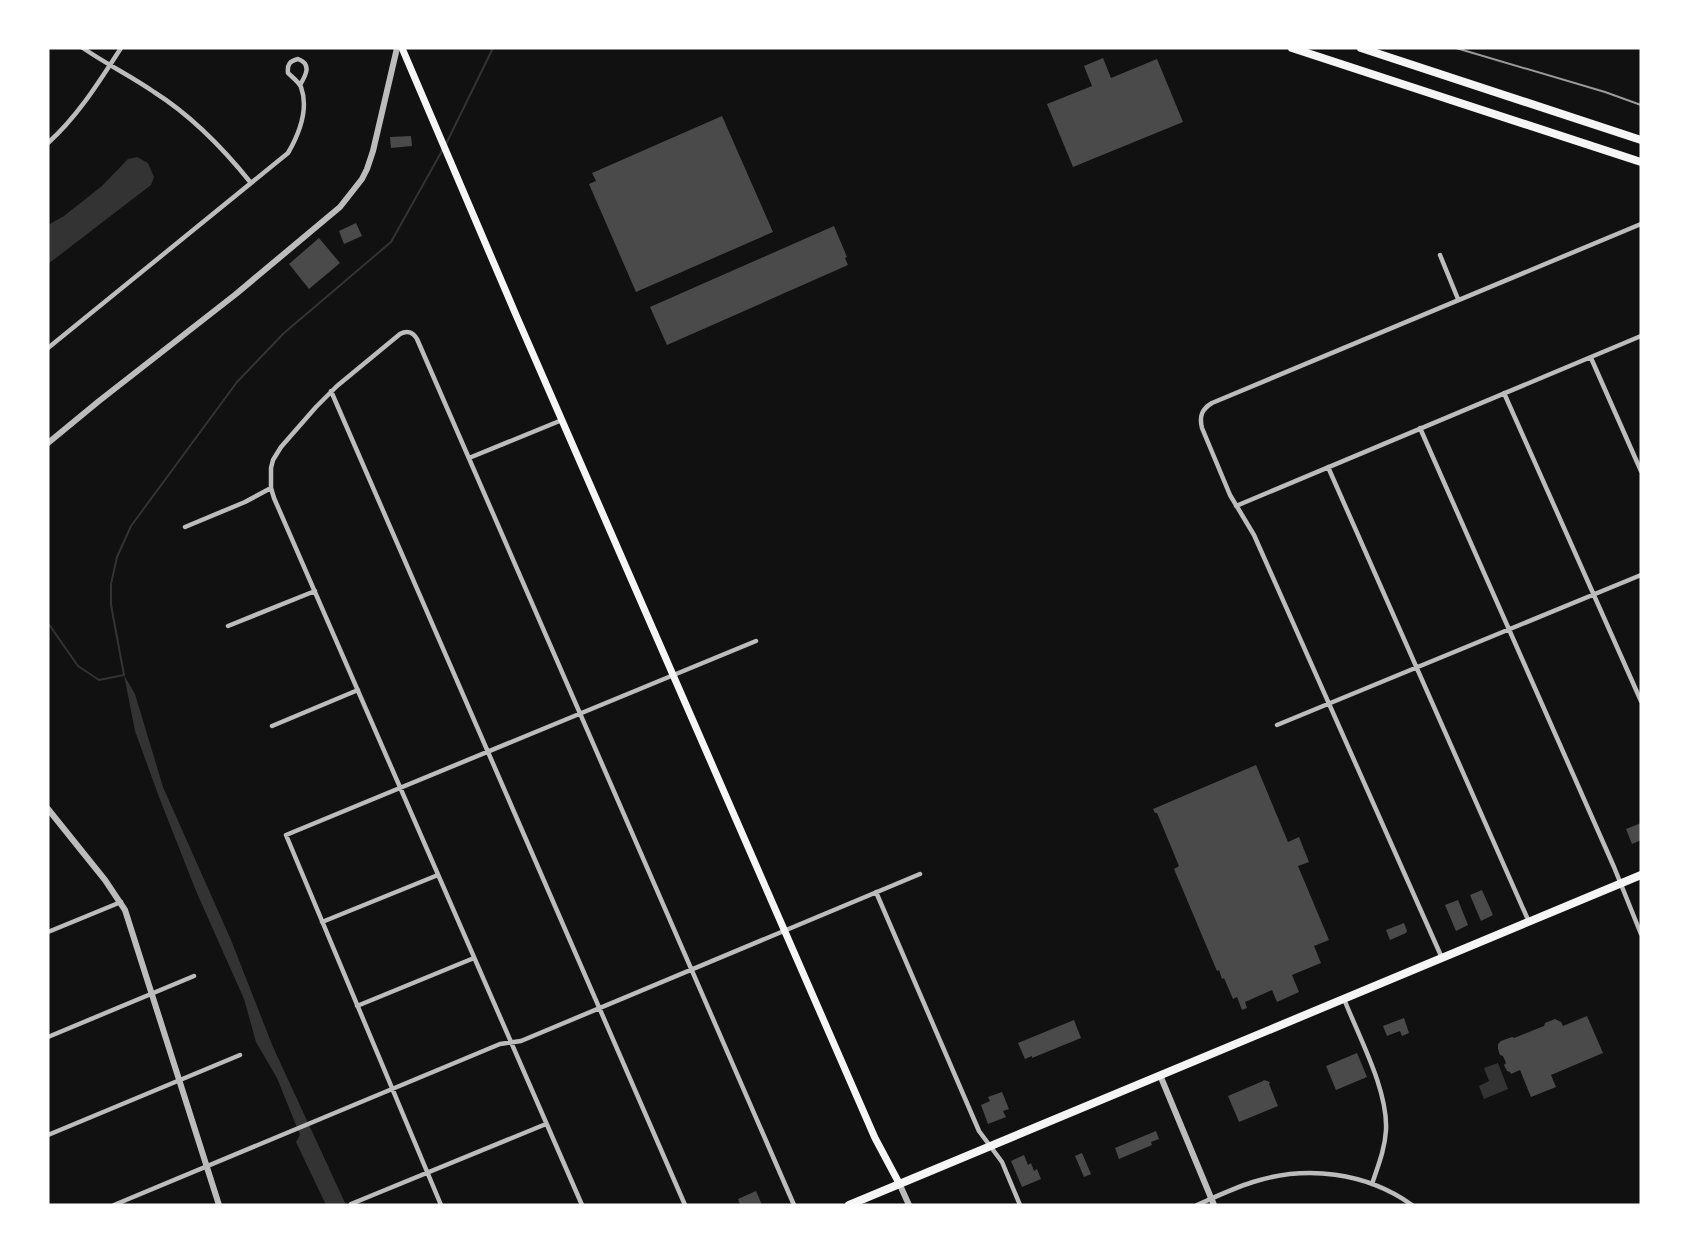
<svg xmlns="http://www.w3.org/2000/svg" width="1689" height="1253" font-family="'Open Sans',sans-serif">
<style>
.water{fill:#333}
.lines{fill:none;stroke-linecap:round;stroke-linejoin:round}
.stream{stroke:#333;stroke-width:2}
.building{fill:#4a4a4a}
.minor{stroke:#bcbcbc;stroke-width:4.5}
.tertiary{stroke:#bcbcbc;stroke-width:6}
.secondary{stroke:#f5f5f5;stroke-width:7}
.primary{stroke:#f5f5f5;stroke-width:8}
.motorway{stroke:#f5f5f5;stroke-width:8}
.rail{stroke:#9a9a9a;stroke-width:2}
</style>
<rect width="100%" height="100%" fill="#111"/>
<path class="water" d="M137 157 148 163 154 177 151 185 48 264V225L64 216 102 186 128 159Z
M124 675 135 694 163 787 231 940 273 1047 346 1205H326L296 1142 300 1135 277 1078 256 1042 244 999 196 891 159 797 135 731Z
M1498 1063 1508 1089 1484 1099 1479 1086 1489 1081 1484 1068Z"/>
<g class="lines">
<path class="stream" d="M446 144 493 48
M48 623 78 666 99 680 124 675
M124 675 111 605V584L117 557 131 526 237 382 284 333 391 242 443 149"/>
</g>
<path class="building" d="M1103 58 1111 78 1157 59 1183 122 1073 167 1047 104 1092 86 1084 66Z
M722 116 773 232 636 292 589 184 596 181 592 173Z
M411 136 412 146 391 148 390 137Z
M356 223 362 236 344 244 339 231Z
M834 226 847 257 845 258 848 265 667 345 650 307Z
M319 238 340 263 309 289 289 264Z
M1256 765 1288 842 1299 837 1309 862 1298 866 1329 940 1314 946 1321 963 1292 975 1299 992 1277 1002 1272 990 1245 1002 1247 1008 1242 1010 1237 997 1233 999 1224 978 1222 979 1219 970 1217 971 1174 869 1179 866 1157 813H1155L1153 809Z
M1641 823V840L1632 844 1626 829Z
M1482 890 1493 915 1481 921 1470 895Z
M1458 900 1468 925 1456 931 1445 905Z
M1404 923 1407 931 1406 933 1390 940 1386 930Z
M1587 1016 1603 1053 1551 1075 1556 1087 1531 1097 1520 1070 1511 1074 1510 1072 1507 1071 1504 1065 1506 1063 1503 1056 1500 1055 1498 1049V1044L1501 1041 1512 1037 1514 1038 1544 1026 1545 1023 1555 1019 1561 1022 1563 1026Z
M1404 1018 1409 1033 1402 1036 1400 1031 1387 1036 1383 1026Z
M1074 1020 1081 1038 1032 1058V1056L1025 1059 1018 1043Z
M1357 1053 1367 1077 1336 1090 1326 1066Z
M1264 1080 1270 1082 1269 1084 1278 1106 1239 1122 1228 1096 1263 1081Z
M1002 1092 1009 1109 1003 1111 1006 1117 988 1124 981 1105 990 1101 988 1097Z
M1156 1131 1159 1139 1151 1142 1152 1145 1119 1159 1115 1148Z
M1082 1153 1091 1174 1084 1177 1075 1156Z
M1024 1155 1028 1165 1031 1163 1034 1171 1037 1169 1041 1179 1022 1187 1011 1161Z
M756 1191 762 1205H740L738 1199Z"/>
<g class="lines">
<path class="minor" d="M83 48C106 64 131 76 154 92 192 116 223 148 251 183
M48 143C78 116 99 82 121 48
M1440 255 1458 299
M48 348 288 153C299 134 309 109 301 87 299 82 292 77 288 73 287 64 290 61 298 59 312 64 306 75 300 85
M1591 358 1641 471
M331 391 685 1205
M1504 393 1641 701
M1420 428 1614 867 1641 934
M469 458 562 420
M1328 467 1529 922
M1236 506 1641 336
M185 527 245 502 271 488
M228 626 315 591
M1277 725 1641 575
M272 726 358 690
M876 892 979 1131 1002 1162 1020 1205
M322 922 438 875
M48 932 121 902
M1442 958 1254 535 1230 495 1202 428C1199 416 1202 409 1212 403L1641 224
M1344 999C1359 1037 1388 1090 1386 1130 1385 1149 1378 1166 1372 1184
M357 1006 474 958
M48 1037 194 976
M48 1135 240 1055
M351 1204 546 1124
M114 1205 500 1044 521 1041 920 874
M441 1205 286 835 756 641
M582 1205 274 498 271 488V468L273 460 281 447 316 407 337 386 400 334C407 330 413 332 417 339L794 1205
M1197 1205C1215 1197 1234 1188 1253 1182 1306 1165 1366 1172 1412 1205"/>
<path class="tertiary" d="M48 443 99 401 236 294 340 207 362 179 367 169 373 151 397 48
M48 809 105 880 125 910 219 1205
M1160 1075 1214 1205
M899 1183 909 1205"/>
<path class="secondary" d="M402 48 516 315 875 1138 899 1183"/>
<path class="primary" d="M849 1205 1641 875"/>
<path class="motorway" d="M1292 48 1641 162
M1361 48 1641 140"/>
<path class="rail" d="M1456 48 1605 92 1641 105"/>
</g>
<rect width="1689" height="1253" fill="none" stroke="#ffffff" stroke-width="99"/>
</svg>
